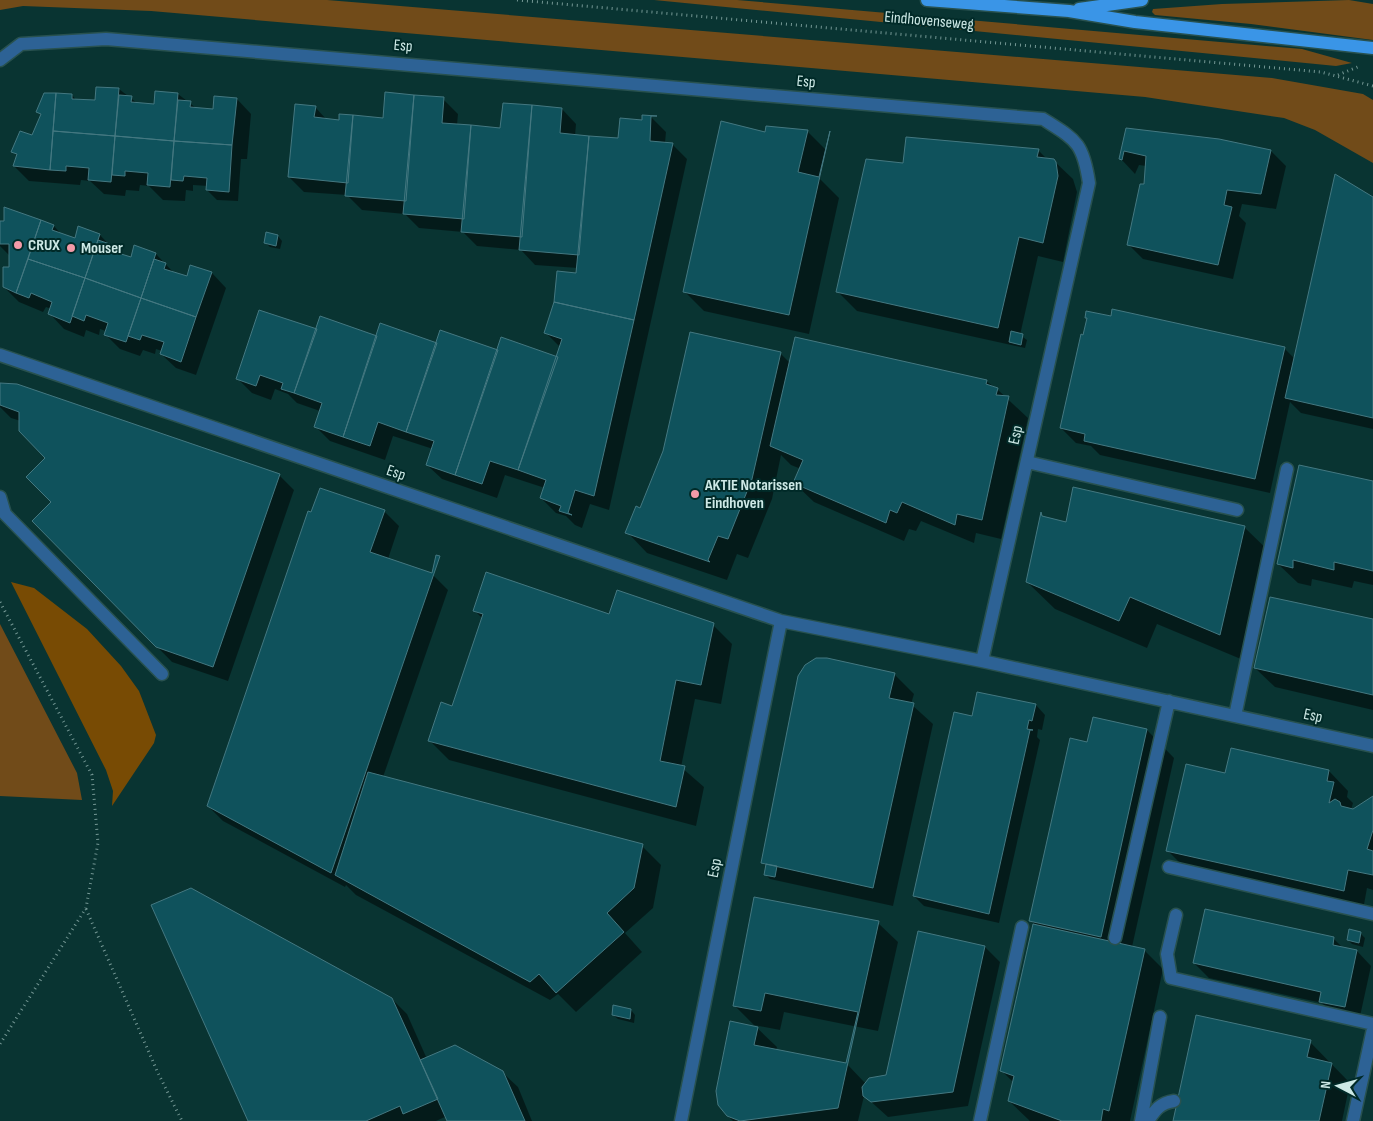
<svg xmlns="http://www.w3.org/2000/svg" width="1373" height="1121" font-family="'Sofia Sans Condensed',sans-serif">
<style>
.green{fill:#714b19}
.forest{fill:#784b04}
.shadow{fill:#0007}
.building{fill:#0f525c;stroke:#447881}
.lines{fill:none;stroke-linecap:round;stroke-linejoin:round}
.minor-casing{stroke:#28514f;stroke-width:15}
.major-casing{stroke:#28514f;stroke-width:15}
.path{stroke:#749794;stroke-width:3;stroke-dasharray:1 4;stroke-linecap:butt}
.minor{stroke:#2d6295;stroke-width:12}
.major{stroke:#3a95e7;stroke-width:12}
.poi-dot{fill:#f39aa8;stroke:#002a28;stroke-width:2}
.labels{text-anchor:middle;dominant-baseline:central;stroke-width:4;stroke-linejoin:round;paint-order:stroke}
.street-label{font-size:16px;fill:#cde9e6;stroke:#002a28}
.poi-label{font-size:16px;font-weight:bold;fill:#cde9e6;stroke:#002a28;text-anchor:start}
</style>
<rect width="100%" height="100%" fill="#093432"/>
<path class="green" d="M0 0H327L1272 78 1363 94 1373 100V163L1315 130 1284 118 1145 97 151 11 23 6 0 10Z
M654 0H737L1302 49 1352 63 1336 66Z
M1349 0 1373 4V40L1251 24 1155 15 1152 12 1153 9 1222 4Z
M0 624 77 773 82 800 0 796Z"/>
<path class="forest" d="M11 582 34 588 87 629 121 666 139 691 156 735 154 743 112 806 113 791 106 770Z"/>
<path class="shadow" d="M119 89 137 103 156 105 178 94 196 108 214 110 237 99 251 114 247 159H241L238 201 217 200 207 190 208 186 193 185V191L186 190 185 201 163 200 149 186 140 185 139 191 126 190 125 196 104 194 90 181 81 180 80 185 29 181 14 166 18 157 13 151 33 137 42 116 38 112 72 95 77 101H96Z
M443 99 458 114 457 125 502 129 562 109 576 124 575 136 619 140 651 117 666 132 665 143 672 144 687 159 609 510 590 504 582 528 575 525 566 516 556 513 541 498 545 488 505 475 497 498 442 479 427 465 433 449 393 436 385 460 330 441 315 426 320 411 297 403 288 394 275 389 271 400 252 393 238 379 316 331 557 358 561 348 545 332 578 274V268L535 265 521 250 477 246 463 232 419 228 405 214 362 210 347 195 304 192 289 177 315 107 327 120 384 119Z
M1127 129 1218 140 1271 151 1286 166 1276 209 1242 204 1239 216 1246 223 1233 279 1143 259 1128 244 1145 186 1146 166 1139 165 1135 174 1121 159Z
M807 131 826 150 820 179 839 198 809 334 704 311 684 291 765 133Z
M1038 150 1047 159 1053 160 1073 179 1077 192 1063 262 1038 256 1020 335 1027 340 1025 348 857 311 838 292 905 164Z
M1373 198V429L1301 413 1290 402 1270 493 1100 455 1091 446 1076 443 1061 428 1088 320 1086 317 1284 348 1295 359Z
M5 209 54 226 62 235 75 239 100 235 118 254 131 259 156 254 174 273 187 278 191 266 212 273 226 288 196 375 176 368 161 354 162 351 156 349 155 354 143 350 140 356 120 349 105 334 106 331 100 329 99 335 86 330 84 337 64 329 50 314 51 309 46 307 43 312 19 302 4 287 10 269V256L0 246V222H5Z
M278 236 282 241 280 249 270 247 265 242Z
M780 353 790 363 986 381 997 389 1028 418 1001 539 976 533 974 543 921 521 916 531 909 529 904 541 814 502 794 483 801 469 791 465 781 455 772 499 748 558 737 554 727 580 647 553 628 533 640 510Z
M0 385 279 475 294 490 228 681 172 662 34 521 53 502 47 458 21 421 11 418 0 407Z
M1373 483V585L1354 581 1352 588 1312 579 1311 586 1298 583 1278 564Z
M384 511 399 526 388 559 433 575 448 590 383 777 642 846 661 865 653 908 625 933 642 952 576 1012 558 994 550 1000 356 895 346 885 345 887 223 821 208 806Z
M1067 523 1244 527 1272 554 1248 662 1157 624 1147 648 1055 609 1027 582Z
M474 610 713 625 732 644 721 704 695 699 681 767 704 787 696 826 449 760 429 740 452 707 483 619Z
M1373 620V710L1275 687 1255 668Z
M894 674 914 694 911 704 933 724 893 906 770 879 765 874 767 867 762 862Z
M1036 705 1045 715 1042 730 1038 729 1037 737 1040 740 999 923 924 906 914 896 973 718Z
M1147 730 1174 758 1132 947 1144 950 1163 969 1130 1121H1030L1009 1101 1014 1083 1002 1071 1034 924 1031 920Z
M1329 771 1348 791 1347 797 1353 803 1351 810 1373 798V890L1367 888 1363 910 1187 870 1168 851 1226 774Z
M878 923 898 942 878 1031 784 1012 780 1030 754 1025 777 1047 776 1050 847 1064 865 1083 873 1078 888 1076 919 932 985 947 1000 962 968 1106 888 1117 868 1099 865 1092 858 1121H733L724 1112 757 1028 734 1005Z
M1360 933 1365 938 1363 947 1352 944 1348 940Z
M1334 939 1343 948 1357 951 1371 966 1359 1021 1335 1016 1322 1003 1209 978 1194 963Z
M392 999 407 1014 427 1059 502 1072 518 1087 532 1121H449L447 1116 436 1121H249Z
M631 1010 635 1015 634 1023 618 1019 613 1015Z
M1310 1042 1350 1083 1342 1121H1174Z"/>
<path class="building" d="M96 87 119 88 115 136 53 131 56 93 72 94V99L95 100Z
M155 91 178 93 174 141 115 136 119 95 132 96 131 102 154 104Z
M385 92 414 95 406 201 345 196 353 115 383 118Z
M44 93H56L50 170 13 166 17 154 11 152 20 131 32 135 41 114 36 112Z
M414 95 444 97 442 123 471 125 464 219 403 214Z
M214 96 237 98 232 145 174 141 178 100 191 101 190 107 213 109Z
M503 103 532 105 522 237 461 232 471 125 500 128Z
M295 104 316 106 314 117 339 120V114L353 115 348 183 288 177Z
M532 105 562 108 560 133 589 136 579 255 519 250Z
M642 115 657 116H651L650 141 673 143 634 320 554 302 557 271 576 273 589 136 618 138 620 118 642 120Z
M721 121 765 132 766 126 808 130 798 172 819 177 830 131 789 315 683 292Z
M1126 128 1219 139 1271 150 1261 194 1227 190 1224 205 1232 207 1218 265 1127 245 1140 184H1144L1146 156 1124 151 1122 160 1119 159Z
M53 131 115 136 111 182 88 180 89 168 66 166V171L50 170Z
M115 136 174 141 170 187 147 185 148 173 125 171V176L112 175Z
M906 137 1039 149 1037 157 1054 159 1056 162 1058 176 1043 243 1019 237 998 328 836 292 866 159 903 163Z
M174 141 232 145 229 192 206 190 207 178 184 176 183 181 171 180Z
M1335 174 1373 197V418L1285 398Z
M4 207 41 220 16 293 3 287V267H9V244H0V221H4Z
M41 220 54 225 52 230 75 238 78 226 100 234 85 278 28 259Z
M266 232 278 235 276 246 264 243Z
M98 240 110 244 108 250 131 257 134 245 156 253 141 298 85 278Z
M28 259 85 278 70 323 48 314 52 302 31 293 29 298 16 293Z
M154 259 166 263 164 269 187 276 190 265 212 272 196 317 141 298Z
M85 278 141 298 126 342 104 335 108 323 86 315 84 321 72 316Z
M141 298 196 317 181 362 160 354 164 342 142 335 140 340 128 336Z
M554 302 634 320 594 496 575 490 568 513 572 515 559 511 561 506 540 498 546 480 518 470 562 339 544 333Z
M1112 309 1285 347 1255 479 1084 441 1085 434 1060 428 1081 334 1083 335 1087 318H1085L1086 311 1111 316Z
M259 310 317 329 294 393 281 389 283 383 260 375 256 386 236 379Z
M320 316 377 336 343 437 314 427 322 403 294 393Z
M380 323 437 343 406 432 378 422 370 446 343 437Z
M440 330 498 350 455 475 426 465 434 441 406 432Z
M1011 331 1023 334 1021 345 1009 342Z
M690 332 781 352 752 479 728 539 718 536 708 560 710 562 625 533 636 506 640 508 663 451Z
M501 337 558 357 518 470 490 461 482 484 455 475Z
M795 337 987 380 986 384 998 388 996 395 1009 396 982 520 957 514 955 525 902 502 897 513 890 510 886 523 793 483 803 460 770 446Z
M0 383 17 384 280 474 213 667 156 647 32 521 51 502 26 477 45 458 19 431V412L0 405Z
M1299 465 1373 481V571L1334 562V570L1293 560V568L1277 564Z
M1073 487 1245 526 1220 635 1130 597 1119 621 1026 582 1041 512 1042 516 1066 522Z
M320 488 385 510 370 552 432 573 436 555 440 556 331 873 207 806 308 511 311 512Z
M486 572 609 614 617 590 714 623 701 685 676 680 660 761 685 766 676 807 428 741 441 702 452 706 483 614 473 611Z
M1270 597 1373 619V695L1254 668Z
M816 658H827L895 673 889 698 914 703 873 888 761 863 798 676 805 665Z
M977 692 1036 704 1032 721 1029 720 1027 729 1033 730H1030L989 914 913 896 954 712 972 716Z
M1093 717 1147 729 1101 937 1029 921 1070 738 1087 742Z
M1231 748 1329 770 1327 781 1334 782 1329 803 1335 799 1340 802 1341 806 1353 809 1373 796V830L1367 849 1373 851V875L1348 870 1344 891 1166 851 1186 764 1225 773Z
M368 772 643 844 634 888 607 913 624 932 556 993 539 974 530 982 335 875Z
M766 864 777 866 775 877 764 875Z
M191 888 392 998 438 1099 403 1114 400 1106 366 1121H248L151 905Z
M754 897 879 921 838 1108 740 1121 727 1116 718 1105 716 1091 730 1021 758 1027 754 1045 846 1063 858 1012 765 993 761 1011 733 1006Z
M1205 909 1334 937 1333 945 1357 950 1345 1007 1319 1002 1321 992 1193 963Z
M1033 924 1145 949 1109 1111 1103 1109 1101 1121H1062L1008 1101 1014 1076 1000 1071Z
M1349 929 1361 932 1359 943 1347 940Z
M918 931 985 946 953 1092 871 1102 863 1096 862 1087 869 1078 886 1075Z
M613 1005 631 1009 630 1019 612 1015Z
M1196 1015 1311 1040 1307 1057 1332 1063 1319 1121H1173Z
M455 1045 503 1071 525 1121H447L420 1060Z"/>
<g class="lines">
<g class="minor-casing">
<path id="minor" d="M0 60 21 44 106 39 1043 119C1076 140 1083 142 1089 183L982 661
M0 355 781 621 982 661 1373 746
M1027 462 1237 510
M0 497 5 514 162 674
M1235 716 1287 469
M1169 867 1373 914
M1176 915 1167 954 1171 978 1373 1024
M1115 938 1169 701
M681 1121 781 621
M980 1121 1022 927
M1141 1121 1160 1017
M1148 1121C1155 1110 1160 1103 1174 1101
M1353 1121 1373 1029"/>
</g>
<g class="major-casing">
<path id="major" d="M927 0 1069 11 1135 22 1373 48
M1079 9 1142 0"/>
</g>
<path class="path" d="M517 0 1321 72 1373 86
M1338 75 1360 66
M0 602 92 775 98 843 86 908 0 1044
M86 909 158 1073 182 1121"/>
<use href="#minor" class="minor"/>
<use href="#major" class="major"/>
</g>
<g class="poi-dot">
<circle cx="18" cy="245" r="5"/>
<circle cx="71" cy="248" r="5"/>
<circle cx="695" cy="494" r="5"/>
</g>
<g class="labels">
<g class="street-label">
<text transform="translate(929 21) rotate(5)">Eindhovenseweg</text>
<text transform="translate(403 46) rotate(5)">Esp</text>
<text transform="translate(806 82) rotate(5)">Esp</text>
<text transform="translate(1016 435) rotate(-77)">Esp</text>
<text transform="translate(396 473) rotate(19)">Esp</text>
<text transform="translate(1313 716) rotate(12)">Esp</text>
<text transform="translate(715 868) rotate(-79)">Esp</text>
</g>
<g class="poi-label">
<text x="28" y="245">CRUX</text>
<text x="81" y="248">Mouser</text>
<text x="705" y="485">AKTIE Notarissen<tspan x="705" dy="18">Eindhoven</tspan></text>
</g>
</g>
<g transform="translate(1338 1086) rotate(276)" stroke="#002a28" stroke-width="4" paint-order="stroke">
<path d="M0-4L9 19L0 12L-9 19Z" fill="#cde9e6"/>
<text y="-8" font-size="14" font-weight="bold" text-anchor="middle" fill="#cde9e6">N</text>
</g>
</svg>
